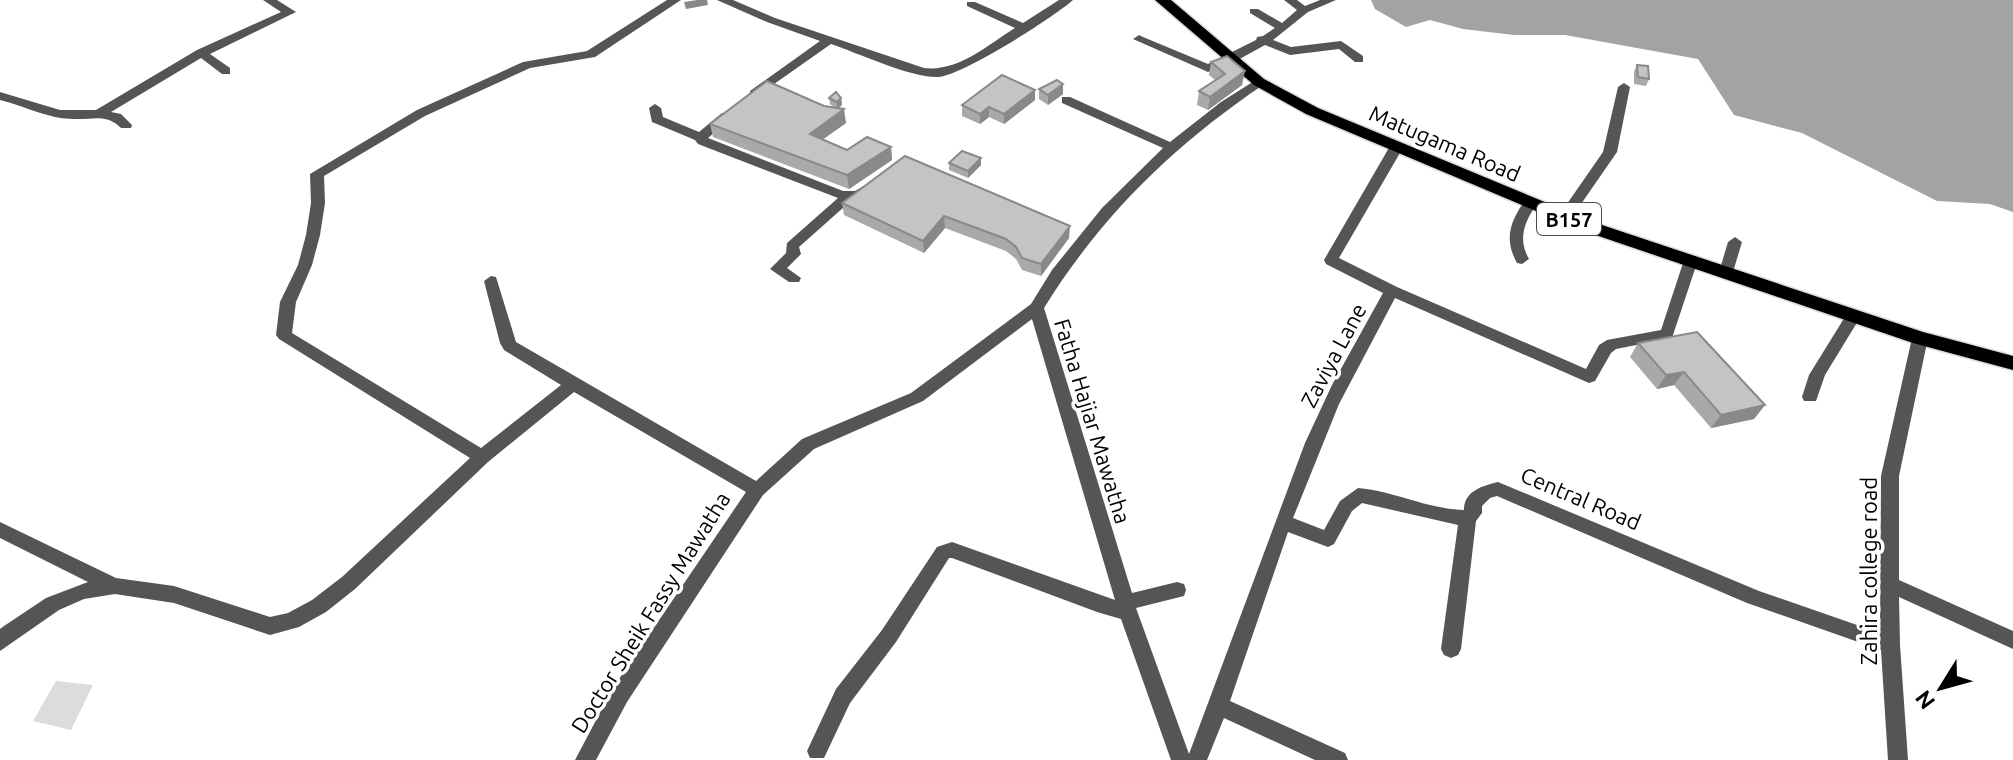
<svg xmlns="http://www.w3.org/2000/svg" width="2013" height="760" font-family="Ubuntu,sans-serif">
<style>
.green{fill:#dcdcdc}
.water{fill:#a3a3a3}
.lines{fill:none;stroke-linecap:round;stroke-linejoin:round}
.major-casing{stroke:#dbdbdb;stroke-width:3}
.minor{fill:#555;fill-rule:evenodd}
.major{fill:#000;fill-rule:evenodd}
.wall{fill:#a9a9a9}
.shaded-wall{fill:#898989}
.building{fill:#c4c4c4;stroke:#898989;stroke-width:2}
.labels{text-anchor:middle;dominant-baseline:central;stroke-width:7;stroke-linejoin:round;paint-order:stroke}
.shield{fill:#fff;stroke:#4c4c4c;stroke-width:2}
.shield-label{font-size:20px;font-weight:bold;fill:#000}
.street-label{font-size:22px;fill:#000;stroke:#fff}
</style>
<rect width="100%" height="100%" fill="#fff"/>
<path class="green" d="M56 681 93 685 71 730 33 721Z"/>
<path class="water" d="M1371 0H2013V212L1990 204 1937 201 1802 133 1734 115 1698 59 1565 35H1514L1463 29 1430 20 1406 27 1375 9Z"/>
<g class="lines">
<g class="major-casing">
<path id="major" d="M1155 0H1171L1264 79 1318 108 1593 222 1923 332 2013 356V370L1913 343 1581 230 1306 114 1254 85Z"/>
</g>
<path class="minor" d="M263 0H277L296 12 210 54 230 68V74H222L201 58 111 112 121 114 132 125 131 128H121C106 113 93 120 74 119 48 119 25 106 0 100V92L60 110H96L197 50 281 12Z
M667 0H681L595 57 530 68 425 116 324 176 325 203 320 235 312 265 296 302 292 333 481 448 561 385 504 350 500 343 484 281 491 276 496 277 516 342 756 481 802 439 911 393 1031 304 1052 270 1102 208 1163 148 1062 103V97H1070L1170 142 1221 102 1259 78 1265 82 1263 85C1174 145 1101 216 1044 308L1132 593 1177 582 1184 584 1186 590 1184 596 1136 608 1189 754 1305 443 1332 385 1383 293 1326 264 1324 260 1390 146 1397 142 1404 146 1339 258 1397 287 1586 369 1599 345 1607 340 1661 330 1684 260 1691 255 1698 260 1672 338 1616 349 1611 353 1595 381 1589 383 1395 298 1339 404 1293 518 1324 530 1340 501 1358 488C1394 491 1427 509 1464 510 1464 491 1482 486 1498 482L1759 591 1880 633 1881 476 1912 338 1920 332 1928 338 1899 476V580L2013 631V649L1899 597 1900 645 1908 760H1888L1881 650 1747 603 1497 496 1490 498 1482 506V513L1476 521 1461 649 1458 655 1451 658 1444 655 1441 649 1458 525 1362 503 1352 511 1334 544 1328 547 1288 532 1230 701 1345 753 1348 760H1315L1224 718 1207 760H1171L1121 619 1097 612 952 558H949L896 642 850 703 824 758H810L807 751 836 689 882 630 937 547 952 542 1115 600 1032 319 923 401 814 449 763 495 627 702 596 760H575L613 688 746 492 574 392 488 462 355 589 326 612 299 627 270 635 174 603 115 594 84 599 59 610 0 651V629L4 626 46 598 88 582 0 538V522L116 578 174 586 270 617 288 613 312 600 342 577 470 458 279 339 276 335 280 302 298 265 306 235 311 203 310 174 417 110 523 62 587 51Z
M717 0H733L775 18 924 68C958 72 986 46 1015 28L967 6V2H975L1023 23 1059 0H1073C1054 17 962 76 938 77 911 78 858 53 831 44L754 98 750 97V91L820 41 767 22Z
M1284 0H1297L1305 6 1320 0H1336L1308 12 1273 40 1291 47 1341 41 1363 56V62H1355L1339 49 1290 55 1265 45 1236 61 1208 72 1133 39 1139 35 1143 37 1208 64 1256 40 1257 37 1263 36 1275 28 1250 13V9H1258L1282 23 1297 10Z
M1624 83 1630 87 1617 152 1570 220H1560L1558 217 1560 214 1603 152 1618 87Z
M655 104 661 108 663 117 699 132 722 113H730V119L708 138 843 191H855L867 184 874 188 863 198 853 199 799 247 801 254 787 268 801 278 799 282H789L770 269 786 253 787 243 838 198 698 144 695 140 652 122 649 108Z
M1531 198 1538 202C1525 221 1517 238 1529 259L1522 264 1517 263C1503 238 1511 220 1526 199Z
M1735 237 1742 242 1733 272 1726 277 1721 276 1719 272 1728 242Z
M1853 311 1861 316 1825 375 1816 401H1804L1802 397 1809 375 1848 312Z"/>
<use href="#major" class="major"/>
</g>
<path class="wall" d="M1211 62 1242 85 1208 110 1197 105 1199 91 1215 80 1209 75Z
M1637 65 1649 79 1646 86 1634 84V71Z
M1063 84V94L1048 105 1039 99V89Z
M829 98H841L842 105 838 108 846 123 822 140 847 150 891 147 892 160 849 189 713 137 710 124 835 108 830 104Z
M1035 100 1004 124 989 117 980 124 962 116V105Z
M905 156 1069 238 1041 276 1022 270 1016 259 1006 251 945 228 924 253 844 215 842 203Z
M981 158V165L968 178 949 170V163Z
M1638 343 1765 405 1754 419 1711 428 1674 385 1657 389 1630 357Z"/>
<path class="shaded-wall" d="M697 0H707L708 5 686 9 684 2Z
M1245 71 1242 85 1208 110 1210 97Z
M1063 84V94L1048 105V95Z
M1035 90V100L1004 124V114Z
M841 98 842 105 837 109V102Z
M989 107V117L980 124V114Z
M844 109 846 123 812 147 810 134Z
M891 147 892 160 849 189 847 175Z
M981 158V165L968 178V171Z
M944 216 945 228 924 253 923 241Z
M1070 226 1069 238 1041 276V264Z
M1684 372 1674 385 1657 389 1666 375Z
M1765 405 1754 419 1711 428 1721 415Z"/>
<path class="building" d="M1227 56 1245 71 1210 97 1199 91 1225 74 1211 62Z
M1637 65 1648 66 1649 79 1638 77Z
M1002 75 1035 90 1004 114 989 107 980 114 962 105Z
M1057 80 1063 84 1048 95 1039 89Z
M767 81 824 106 844 109 810 134 847 150 867 137 891 147 847 175 710 124Z
M836 92 841 98 837 102 829 98Z
M962 151 981 158 968 171 949 163Z
M905 156 1070 226 1041 264 1022 258 1016 247 1006 239 944 216 923 241 842 203Z
M1697 332 1765 405 1721 415 1684 372 1666 375 1638 343Z"/>
<g class="labels">
<rect class="shield" x="1537" y="203" width="64" height="32" rx="6"/>
<g class="shield-label">
<text x="1569" y="219">B157</text>
</g>
<g class="street-label">
<text transform="translate(1445 143) rotate(23)">Matugama Road</text>
<text transform="translate(1333 355) rotate(-62)">Zaviya Lane</text>
<text transform="translate(1093 421) rotate(73)">Fatha Hajiar Mawatha</text>
<text transform="translate(1581 498) rotate(23)">Central Road</text>
<text transform="translate(1868 571) rotate(-90)">Zahira college road</text>
<text transform="translate(650 612) rotate(-58)">Doctor Sheik Fassy Mawatha</text>
</g>
</g>
<g transform="translate(1941 688) rotate(233)" stroke="#ffffff" stroke-width="6" paint-order="stroke">
<path d="M0-6L14 30L0 20L-14 30Z" fill="#000000"/>
<text y="-12" font-size="22" font-weight="bold" text-anchor="middle" fill="#000000">N</text>
</g>
</svg>
